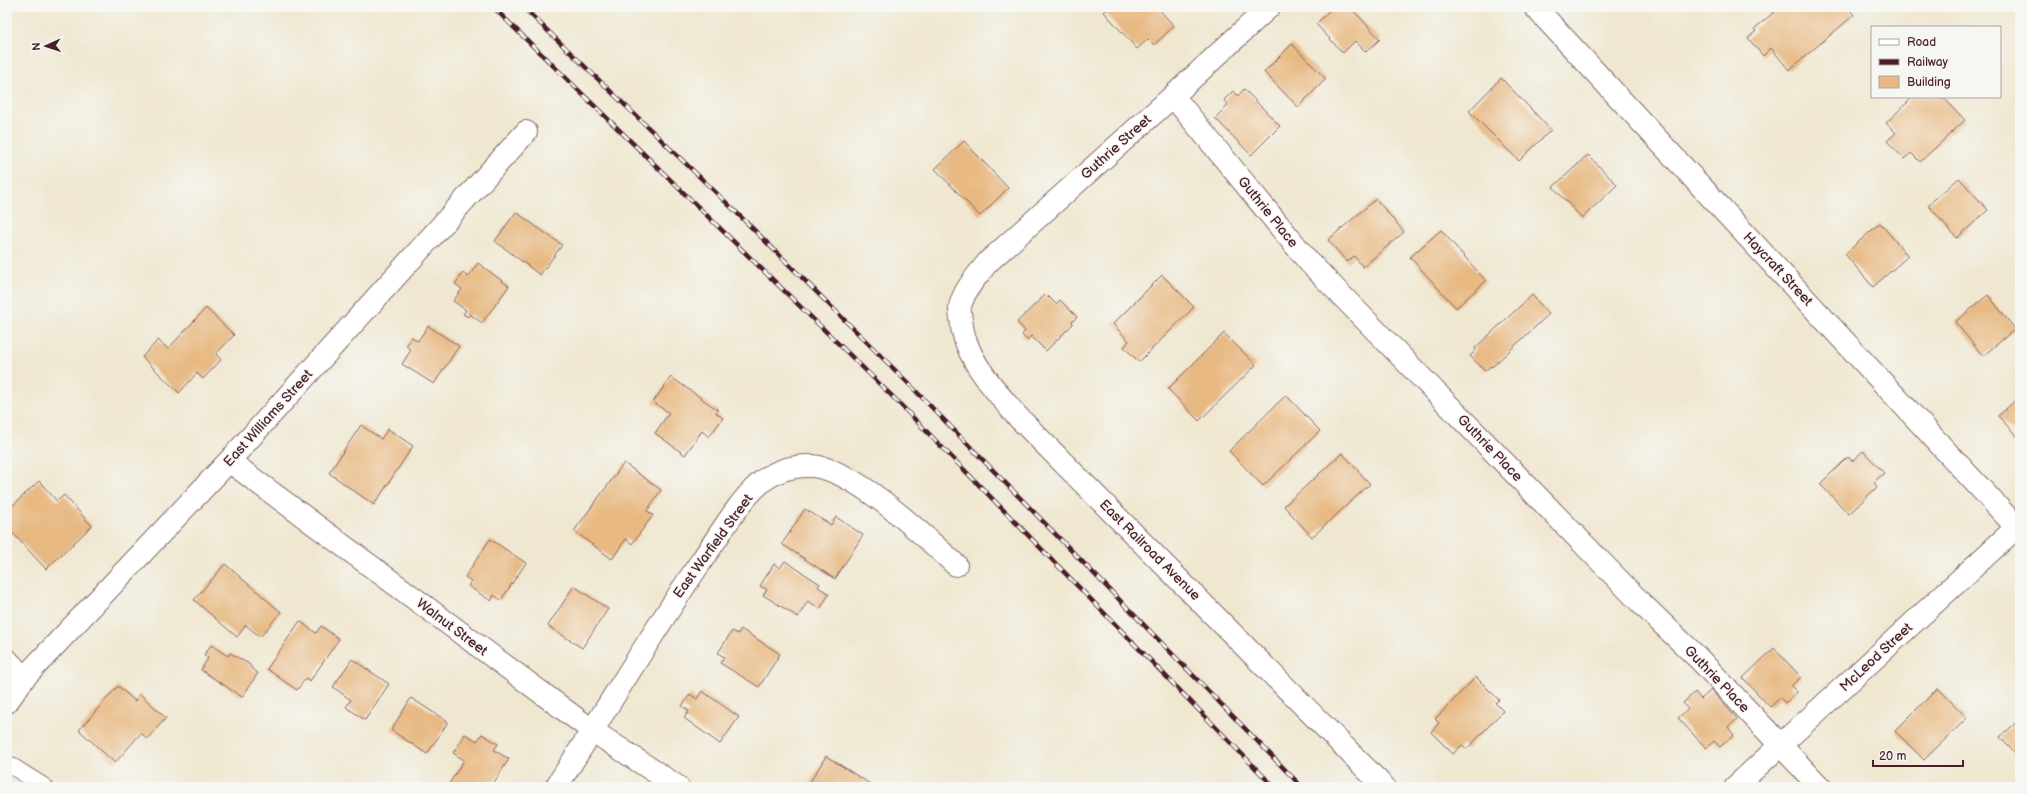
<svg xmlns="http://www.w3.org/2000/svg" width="2027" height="794" font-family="'Balsamiq Sans',sans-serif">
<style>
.building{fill:#e8b983}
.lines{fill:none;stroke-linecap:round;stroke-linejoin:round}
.lane-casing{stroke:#846565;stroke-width:18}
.street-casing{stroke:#846565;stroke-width:24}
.lane{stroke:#fff;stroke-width:16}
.street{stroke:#fff;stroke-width:22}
.rail-casing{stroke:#4a1f2b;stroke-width:4.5}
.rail{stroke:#f6f6f2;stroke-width:3;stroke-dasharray:9;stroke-linecap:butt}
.labels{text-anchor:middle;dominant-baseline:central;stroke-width:3;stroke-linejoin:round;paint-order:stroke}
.street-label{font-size:14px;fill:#4a1f2b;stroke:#f6f6f2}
</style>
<rect width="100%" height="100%" fill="#f6f6f2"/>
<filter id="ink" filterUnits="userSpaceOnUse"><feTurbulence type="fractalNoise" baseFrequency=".025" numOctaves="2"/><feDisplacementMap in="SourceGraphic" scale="8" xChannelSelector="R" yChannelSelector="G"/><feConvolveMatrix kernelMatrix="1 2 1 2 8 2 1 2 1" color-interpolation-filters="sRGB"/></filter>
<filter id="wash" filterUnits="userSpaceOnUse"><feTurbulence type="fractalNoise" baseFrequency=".012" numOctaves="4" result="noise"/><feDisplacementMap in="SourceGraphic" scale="16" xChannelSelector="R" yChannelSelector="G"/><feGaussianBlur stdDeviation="0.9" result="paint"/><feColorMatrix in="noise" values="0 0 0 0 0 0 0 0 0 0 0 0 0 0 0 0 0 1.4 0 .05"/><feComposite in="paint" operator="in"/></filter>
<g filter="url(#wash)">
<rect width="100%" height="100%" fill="#efe7d0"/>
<g id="blocks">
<path class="building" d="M1109 7H1157L1174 26 1154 45 1148 39 1137 49 1104 12Z
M1333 7H1350L1380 39 1366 52 1355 41 1343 53 1316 24Z
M1780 7H1847L1854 15 1789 70 1771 48 1763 56 1748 38 1756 31 1754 29Z
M1292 44 1326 79 1298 107 1264 72Z
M1501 78 1551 130 1519 161 1469 111Z
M1244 89 1280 126 1251 155 1215 118 1228 105 1224 100 1233 91 1238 96Z
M1913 97H1943L1965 120 1920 162 1911 153 1904 159 1887 141 1896 133 1886 123Z
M964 141 1008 188 980 216 935 169Z
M1588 155 1617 185 1582 218 1553 187Z
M1959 178 1988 210 1957 238 1928 205Z
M1376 199 1404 232 1363 267 1354 256 1347 262 1328 240Z
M516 212 562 245 540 275 495 241Z
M1880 223 1908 256 1873 287 1845 254Z
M1441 230 1486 281 1456 308 1410 257Z
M478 263 509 286 482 323 470 314 468 317 463 314 466 310 453 301 462 289 455 284 463 273 468 277Z
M1162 275 1194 307 1139 362 1124 347 1129 341 1113 324Z
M1046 294 1056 304 1060 300 1077 317 1072 322 1073 324 1046 351 1031 336 1027 340 1022 335 1025 331 1017 322Z
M1532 295 1549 314 1492 367 1491 366 1485 371 1470 356 1476 350 1475 348Z
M1988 295 2015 329 1983 356 1955 322Z
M206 308 234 335 216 354 221 360 203 379 197 373 179 393 142 357 158 340 168 349Z
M428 326 459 346 434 384 402 364 411 350 406 346 412 337 418 341Z
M1224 333 1256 365 1199 421 1168 389Z
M671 377 718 410 716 413 723 418 709 437 702 431 685 455 655 433 669 413 653 402Z
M1286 395 1320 431 1263 486 1229 451Z
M2020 396V439L1998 416Z
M361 425 381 439 388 429 413 446 374 505 329 473Z
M1863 451 1884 473 1874 482 1877 487 1849 514 1820 484 1848 457 1852 461Z
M1342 453 1370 484 1312 537 1284 506Z
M624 463 661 490 647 511 653 515 632 544 626 539 612 559 574 531Z
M39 481 57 501 64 495 92 526 46 569 7 527V511Z
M805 509 831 525 836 517 863 535 835 579 782 544Z
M490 539 526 563 501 600 494 595 491 601 468 586 471 581 465 577Z
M785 561 820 584 818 587 829 594 820 609 808 601 798 617 763 595 767 590 760 586 774 564 780 568Z
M225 564 281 612 260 637 246 625 237 637 194 600Z
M574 586 608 609 582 648 548 626Z
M300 621 316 633 321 626 339 639 310 681 306 678 297 690 267 669Z
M741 629 780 654 759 687 720 663 724 657 718 653 732 631 738 634Z
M211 645 228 656 230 653 249 664 252 669 258 673 242 697 201 670 208 658 204 655Z
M1774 648 1801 677 1791 686 1797 692 1785 703 1780 698 1770 707 1743 678Z
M352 659 389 684 365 720 346 707 351 700 333 687Z
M1476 677 1499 700 1495 703 1503 711 1467 749 1462 745 1453 754 1431 732 1439 723 1435 719Z
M118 686 135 701 140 694 166 718 147 739 141 733 115 763 79 730Z
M1938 688 1967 718 1924 760 1895 731Z
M1711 690 1737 719 1728 727 1734 735 1720 747 1714 741 1706 748 1678 718 1688 709 1683 703 1695 692 1701 699Z
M702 691 739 717 720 744 684 718 689 711 682 706 690 694 697 699Z
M411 698 448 722 427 754 391 730Z
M2020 719V759L2000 737Z
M465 734 477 741 482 734 498 744 494 750 509 759 491 787H447L464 760 453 753Z
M826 756 875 787H807Z"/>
</g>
</g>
<g filter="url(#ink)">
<use href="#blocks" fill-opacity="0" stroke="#846565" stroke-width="1"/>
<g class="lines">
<g class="lane-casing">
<path id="lane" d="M7 763 45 787"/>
</g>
<g class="street-casing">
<path id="street" d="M1269 7 1173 96 988 262C978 275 966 287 961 303 959 307 960 313 961 318 963 356 992 386 1015 414L1384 787
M1535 7 2020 531
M1173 96 1309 262 1642 604 1699 659 1820 787
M229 461 593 731 678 787
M7 660 24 678
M7 702 24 678 229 461 526 132
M556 787C605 712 650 636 700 563 717 539 737 504 758 485 773 471 793 465 813 466 856 470 924 536 956 565
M1735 787 2017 527"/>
</g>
<use href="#lane" class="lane"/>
<use href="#street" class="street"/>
<g class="rail-casing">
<path id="rail" d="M493 7 891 395 1274 787
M523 7 733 209 908 383 1302 787"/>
</g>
<use href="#rail" class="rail"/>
</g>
</g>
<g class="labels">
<g class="street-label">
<text transform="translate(1116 147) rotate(-42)">Guthrie Street</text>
<text transform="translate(1268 212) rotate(51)">Guthrie Place</text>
<text transform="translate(1778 269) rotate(47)">Haycraft Street</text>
<text transform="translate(268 418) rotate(-48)">East Williams Street</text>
<text transform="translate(1490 448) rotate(46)">Guthrie Place</text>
<text transform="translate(713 546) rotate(-54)">East Warfield Street</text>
<text transform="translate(1150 550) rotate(45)">East Railroad Avenue</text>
<text transform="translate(452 627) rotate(37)">Walnut Street</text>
<text transform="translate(1876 657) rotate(-43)">McLeod Street</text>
<text transform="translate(1717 679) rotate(46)">Guthrie Place</text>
</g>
</g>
<rect width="2027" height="794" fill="none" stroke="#f6f6f2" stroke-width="24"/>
<rect x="1871" y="26" width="130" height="72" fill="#f6f6f2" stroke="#b1a0a2"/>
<rect x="1879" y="39" width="20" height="6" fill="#ffffff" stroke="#b1a0a2"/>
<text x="1907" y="46" font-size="12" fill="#4a1f2b">Road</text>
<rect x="1879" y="59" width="20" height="6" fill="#4a1f2b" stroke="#b1a0a2"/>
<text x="1907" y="66" font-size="12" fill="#4a1f2b">Railway</text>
<rect x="1879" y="76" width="20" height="12" fill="#e8b983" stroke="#b1a0a2"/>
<text x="1907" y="86" font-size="12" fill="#4a1f2b">Building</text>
<g transform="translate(46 46) rotate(267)" stroke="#f6f6f2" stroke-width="3" paint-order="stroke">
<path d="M0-3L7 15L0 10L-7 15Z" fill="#4a1f2b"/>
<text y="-6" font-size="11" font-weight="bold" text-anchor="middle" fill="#4a1f2b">N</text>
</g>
<path d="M1873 760v6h90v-6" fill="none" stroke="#4a1f2b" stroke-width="2"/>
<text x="1879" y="760" font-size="12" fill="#4a1f2b" stroke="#f6f6f2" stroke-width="3" paint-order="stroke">20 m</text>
</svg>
